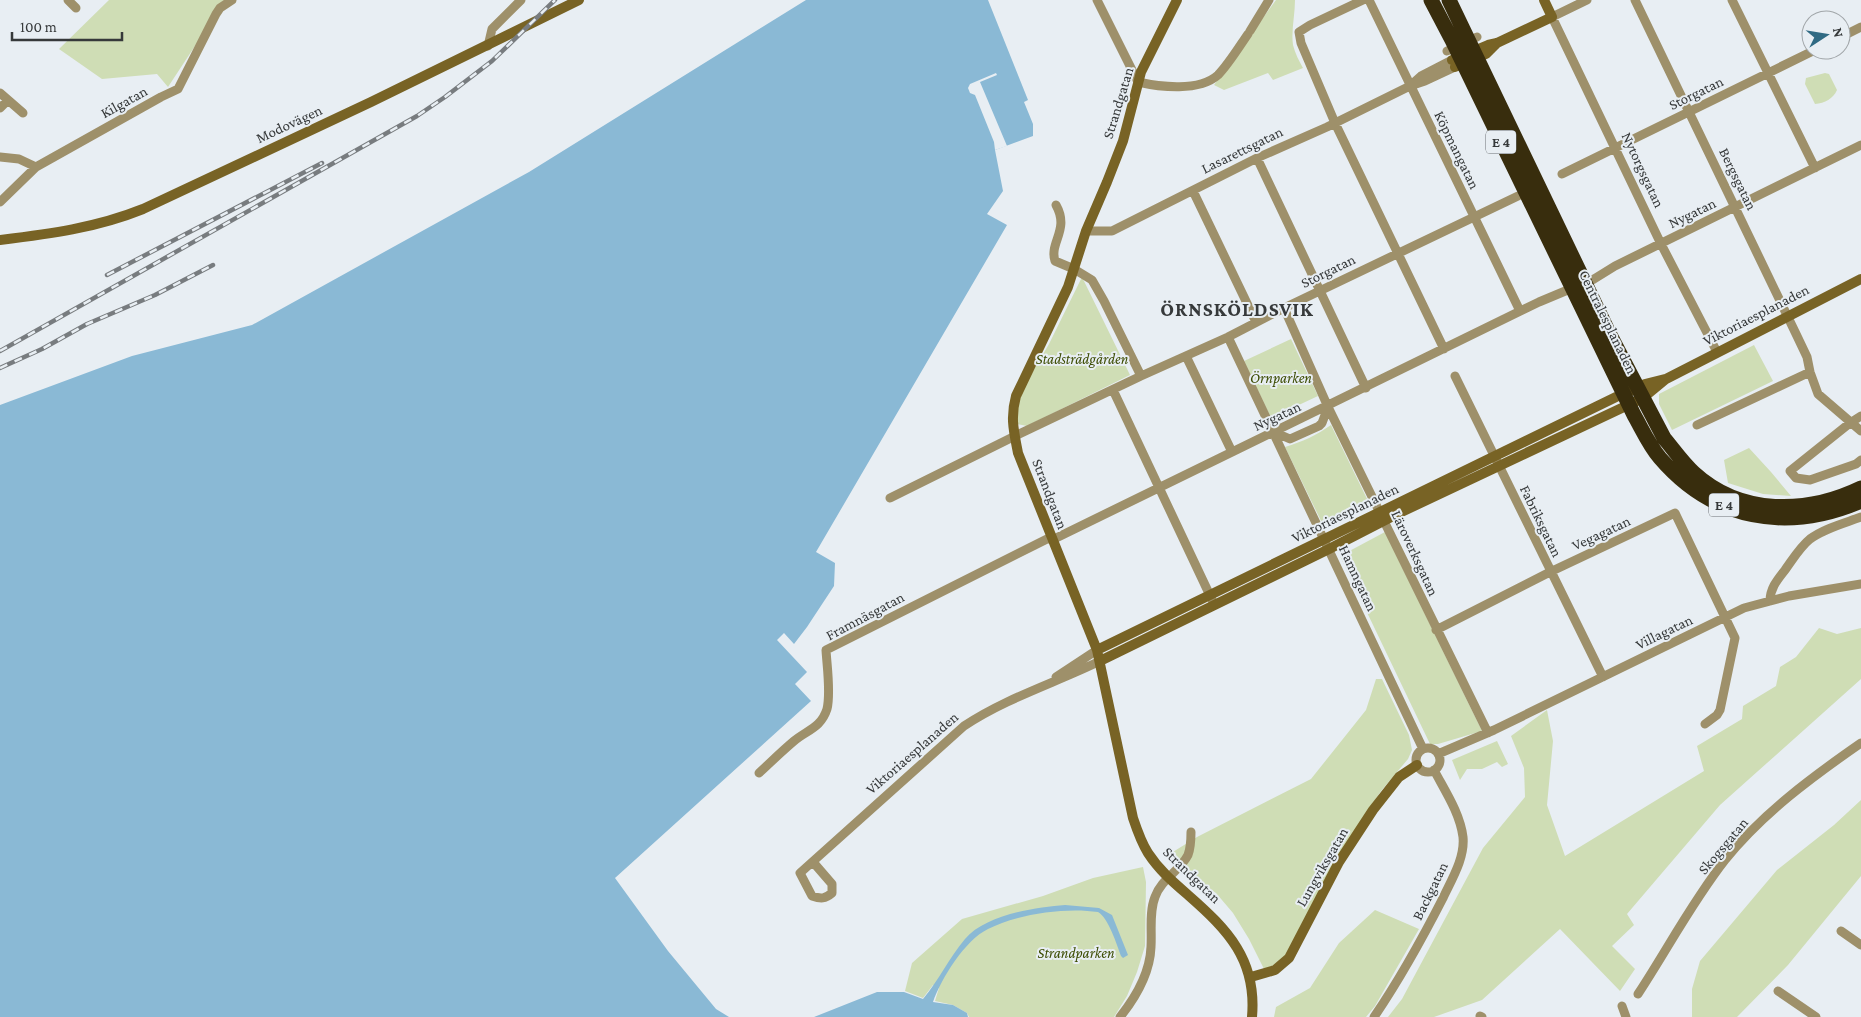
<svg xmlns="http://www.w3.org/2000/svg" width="1861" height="1017" font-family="'Crimson Pro',serif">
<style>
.green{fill:#cfddb5}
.water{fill:#8ab9d5}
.pier{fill:#e8eef3}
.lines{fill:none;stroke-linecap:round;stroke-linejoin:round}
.street{stroke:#9e906a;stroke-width:9}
.secondary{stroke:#786325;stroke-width:10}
.highway{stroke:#382d0d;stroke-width:15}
.rail-casing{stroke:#787c7f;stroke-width:4.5}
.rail{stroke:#e8eef3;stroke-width:2.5;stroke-dasharray:8;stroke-linecap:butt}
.labels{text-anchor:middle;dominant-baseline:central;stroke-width:4;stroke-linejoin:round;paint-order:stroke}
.shield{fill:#e8eef3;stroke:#6b6f72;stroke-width:1}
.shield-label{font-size:14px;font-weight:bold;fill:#36393a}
.street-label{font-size:15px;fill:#36393a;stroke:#e8eef3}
.park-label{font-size:15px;font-style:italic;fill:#3c4c02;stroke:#e8eef3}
.district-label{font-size:20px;font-weight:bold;letter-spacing:1px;fill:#36393a;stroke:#e8eef3}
</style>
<rect width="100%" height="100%" fill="#e8eef3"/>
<path class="green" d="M109 0H232L216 14 168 87 157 74 102 79 59 49Z
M1276 0H1295C1295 15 1291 31 1293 45 1295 53 1299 61 1303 68L1273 80 1268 73 1224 90 1214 85Z
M1825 73 1829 74 1837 90C1833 99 1825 103 1815 104L1805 84 1806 78Z
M1082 277 1130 375 1027 426 1017 424 1016 409 1026 383 1049 344Z
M1291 339 1318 396 1271 418 1244 361Z
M1754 345 1773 381 1672 430 1659 404V394Z
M1331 425 1370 505 1324 527 1285 447C1302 442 1317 435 1331 425Z
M1749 448 1771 472 1791 496 1763 494 1728 483 1724 460Z
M1385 532 1482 731 1438 744H1430L1340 556Z
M1819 628 1837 634 1861 628V679L1720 805 1627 914 1634 925 1612 946 1635 969 1620 991 1560 929 1482 1000 1434 1017H1388L1402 999 1483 848 1525 797 1524 768 1511 736 1547 710 1553 741 1547 805 1565 856 1704 771 1697 746 1742 719 1743 706 1776 686 1780 667 1796 657Z
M1376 679H1382L1409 735 1412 750 1408 759 1381 791 1356 828 1287 956 1265 971 1249 939 1233 913 1216 893 1194 878 1168 855 1197 837 1311 779 1366 710Z
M1497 741 1508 764 1502 767 1497 762 1482 769H1467L1460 780 1452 760Z
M1861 800V876L1788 965 1737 1017H1692V989L1700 961 1777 870 1834 825Z
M1143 867 1146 882 1145 946 1137 972 1127 996 1114 1017H969L967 1013 953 1005 935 1001 939 988 933 985 923 998 905 991 912 963 962 919 1043 896 1093 878Z
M1375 910 1419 929 1375 1006 1366 1017H1274L1276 1007 1310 988 1339 943Z"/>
<path class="water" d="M806 0H988L1028 100 1024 102 1033 124V136L995 150 1003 191 987 214 1007 225 816 552 835 563 834 586 807 627 794 644 784 633 777 640 807 672 795 684 811 701 615 878 668 951 716 1009 729 1017H0V405L132 356 252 325 529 172Z
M1065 905 1099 908 1112 915 1128 955 1123 958 1121 956C1117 945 1108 917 1098 912 1066 907 1017 914 988 929 965 940 941 979 933 1002L953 1005 967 1013 968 1017H814L877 992H904L923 999C939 980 949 958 965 939 985 915 1036 907 1065 905Z"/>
<path class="pier" d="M996 73 997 75 980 82 1007 146 995 150 994 142 975 95 970 93 968 88 970 84Z"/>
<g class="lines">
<path class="street" d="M68 0 76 8
M1097 0 1138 82C1160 87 1199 92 1218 75 1228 65 1239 47 1248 34
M1363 0 1310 25 1299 32 1301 43 1335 123 1444 349
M1369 0 1520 311
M1587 0 1552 17 1661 244 1717 352
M1635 0 1797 336 1807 357 1810 372 1818 394 1861 431
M1732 0 1815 168
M1250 31 1269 0
M1841 37 1861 27
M488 46 492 29 521 0
M1447 51 1477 37
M1412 84 1421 76 1452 60
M0 93 23 113
M0 108 8 100
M0 157 19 159 36 167
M1257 158 1366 388
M1562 174 1815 50
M1193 191 1256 322
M0 202 36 167 161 97 178 89 216 14 220 8 232 0
M1056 205C1070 230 1049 242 1055 261L1074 269 1092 280 1104 301 1141 376
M1086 231H1112L1257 158 1327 127 1410 86 1425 81 1455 67
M1284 308 1328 407 1488 733
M1228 337 1423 749
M1186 356 1232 452
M1455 376 1603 677
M1113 390 1214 604
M1861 416 1850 423 1790 471 1796 478 1810 480 1856 464 1861 460
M1697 425 1810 372
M1274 432 1290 439 1319 426 1322 423 1328 407
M890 498 1015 436 1141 376 1228 337 1284 308 1518 196
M1052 540 1539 302 1594 279 1615 266 1861 145
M1770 601C1770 588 1778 579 1785 570 1793 559 1800 547 1810 539 1825 528 1845 523 1861 517
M1436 630 1550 572 1675 513 1735 638 1720 710 1717 715 1705 724
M1056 677 1097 650
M1416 760a12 12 0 1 1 24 0a12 12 0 1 1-24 0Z
M1438 754 1494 730 1744 608 1789 596 1861 584
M759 773C771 762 782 751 794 741 807 730 821 728 827 709 831 693 827 667 826 650L1051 537
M813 862 832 884V893C825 899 821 899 812 896L800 873 964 726C1006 698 1055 683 1100 661
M1841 931 1861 945
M1778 991 1816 1017
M1638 994C1667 950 1692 902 1725 860 1763 813 1812 777 1861 743
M1622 1006 1626 1017
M1480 1016 1482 1017
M1120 1017C1136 997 1150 972 1151 947 1152 931 1149 912 1155 897 1161 879 1180 871 1188 855 1191 847 1191 839 1191 832
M1374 1017C1400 979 1422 939 1443 898 1452 879 1465 858 1463 837 1460 813 1445 791 1434 770"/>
<path class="secondary" d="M1177 0 1141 72 1123 141 1107 182 1086 231 1068 287 1016 396C1010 418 1014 432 1018 453L1097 650 1133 818C1137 830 1141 842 1148 853 1159 870 1173 882 1188 895 1228 930 1257 960 1252 1017
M1452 60 1488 45 1497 43 1552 17 1544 0
M1455 67 1486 54 1497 43
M0 240C49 234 96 228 143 209L371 102 579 0
M1097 650 1616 397 1645 384 1665 379
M1100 661 1329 549 1395 515 1643 398 1666 379 1861 279
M1251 977 1275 970 1289 958 1339 862 1373 810 1399 777 1417 765"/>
<path class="highway" d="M1431 0 1452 40 1634 415C1642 429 1649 445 1660 458 1713 520 1787 533 1861 501
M1449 0 1609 333 1664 438C1674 450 1683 463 1694 473 1741 516 1807 514 1861 488"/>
<g class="rail-casing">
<path id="rail" d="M107 275 322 163
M0 351 417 116 445 97 492 61 555 0
M0 368 42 349 87 324 155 295 213 265"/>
</g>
<use href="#rail" class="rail"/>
</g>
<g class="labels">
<g class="shield">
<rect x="1486" y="130.5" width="30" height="23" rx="4"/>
<rect x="1709" y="493.5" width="30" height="23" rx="4"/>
</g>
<g class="shield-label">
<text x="1501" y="142">E 4</text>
<text x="1724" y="505">E 4</text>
</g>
<g class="street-label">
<text transform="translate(1696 93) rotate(-26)">Storgatan</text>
<text transform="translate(124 102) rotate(-29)">Kilgatan</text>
<text transform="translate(1118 103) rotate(-73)">Strandgatan</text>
<text transform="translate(289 124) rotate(-25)">Modovägen</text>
<text transform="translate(1242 150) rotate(-26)">Lasarettsgatan</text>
<text transform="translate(1457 150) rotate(64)">Köpmangatan</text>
<text transform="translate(1643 170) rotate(65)">Nytorgsgatan</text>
<text transform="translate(1738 179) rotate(64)">Bergsgatan</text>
<text transform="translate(1692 213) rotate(-26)">Nygatan</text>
<text transform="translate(1328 271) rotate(-26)">Storgatan</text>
<text transform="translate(1756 315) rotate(-27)">Viktoriaesplanaden</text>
<text transform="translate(1608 322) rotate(64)">Centralesplanaden</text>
<text transform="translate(1277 416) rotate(-25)">Nygatan</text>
<text transform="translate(1050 494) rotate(69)">Strandgatan</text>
<text transform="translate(1345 513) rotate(-26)">Viktoriaesplanaden</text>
<text transform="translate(1541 521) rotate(64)">Fabriksgatan</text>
<text transform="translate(1601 533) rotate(-25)">Vegagatan</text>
<text transform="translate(1415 553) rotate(65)">Läroverksgatan</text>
<text transform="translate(1358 578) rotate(65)">Hamngatan</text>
<text transform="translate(865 616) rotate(-28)">Framnäsgatan</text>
<text transform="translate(1664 632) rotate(-26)">Villagatan</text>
<text transform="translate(912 753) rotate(-41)">Viktoriaesplanaden</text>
<text transform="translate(1723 846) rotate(-50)">Skogsgatan</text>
<text transform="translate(1322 867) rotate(-60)">Lungviksgatan</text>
<text transform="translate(1192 875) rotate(44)">Strandgatan</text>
<text transform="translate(1430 891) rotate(-64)">Backgatan</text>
</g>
<g class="park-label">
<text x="1082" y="359">Stadsträdgården</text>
<text x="1281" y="378">Örnparken</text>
<text x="1076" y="953">Strandparken</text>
</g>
<g class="district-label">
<text x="1237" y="309">ÖRNSKÖLDSVIK</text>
</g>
</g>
<g transform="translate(1826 35) rotate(78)"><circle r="24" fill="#e8eef3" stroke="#a1a6a9"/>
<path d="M0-4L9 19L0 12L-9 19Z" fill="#306a83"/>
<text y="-8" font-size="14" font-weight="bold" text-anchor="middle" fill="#36393a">N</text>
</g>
<path d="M12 32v8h110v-8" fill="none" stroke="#36393a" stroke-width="2.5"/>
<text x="20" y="32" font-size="15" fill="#36393a" stroke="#e8eef3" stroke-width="4" paint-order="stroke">100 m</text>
</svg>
